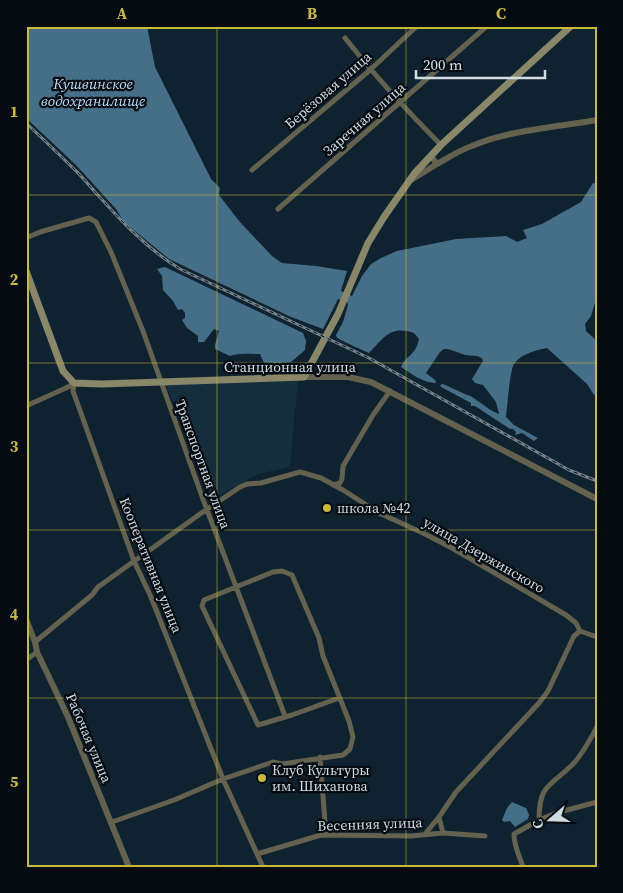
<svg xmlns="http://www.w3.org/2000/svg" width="623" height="893" font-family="'Source Serif 4',serif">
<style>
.built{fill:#142e3e}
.water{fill:#456e89}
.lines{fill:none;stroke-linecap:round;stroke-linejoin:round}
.minor{stroke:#64624f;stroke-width:5}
.tertiary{stroke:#64624f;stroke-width:6}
.secondary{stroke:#8a8769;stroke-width:7}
.rail-casing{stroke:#73828c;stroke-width:3}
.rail{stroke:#040b10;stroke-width:1;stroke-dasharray:4;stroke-linecap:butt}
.grid{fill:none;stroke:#caba3a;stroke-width:1;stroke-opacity:0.55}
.poi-dot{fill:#caba3a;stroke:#040b10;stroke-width:2}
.labels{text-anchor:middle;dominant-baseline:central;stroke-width:4.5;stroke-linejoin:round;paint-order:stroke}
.street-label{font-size:14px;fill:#d1dde5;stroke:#040b10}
.poi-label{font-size:14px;fill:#d1dde5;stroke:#040b10;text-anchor:start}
.water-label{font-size:15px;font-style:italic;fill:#b8dffa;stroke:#040b10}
.neatline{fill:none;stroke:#caba3a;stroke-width:2}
.grid-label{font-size:16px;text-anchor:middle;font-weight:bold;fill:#caba3a}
</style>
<rect width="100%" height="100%" fill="#0f222f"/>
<path class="built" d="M298 380 290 467 258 474 212 500 166 385Z"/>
<path class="water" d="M26 26H147L155 67 211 179 220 188 219 195 239 221 272 256 282 263 316 266 347 271 341 291 352 296 362 276 371 264 381 258 397 251 456 239 506 236 517 242 527 238 523 230 542 224 581 202 593 183 597 184V296L591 316 585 324 586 331 597 341V395H594L587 384 547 348C536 350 518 355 513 366 510 373 507 408 506 417L514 425 538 438 534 441 522 433 515 435 516 432 513 429H510L475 406H471V403L441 387 440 385 443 384 467 395C474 396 489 411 499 414L496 402 483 385 475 383 472 379 483 361 482 358 477 356 465 355 448 349H444L440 352 426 373 435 380 436 383C423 383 412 374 401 367 406 355 415 357 419 339L414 333C390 325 384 338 369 353 367 352 339 340 338 338 337 338 336 336 336 335L343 322 348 305 347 302 338 299 323 329 291 317 169 259 124 222 116 209 76 165 26 118Z
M165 267 303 333 306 341 305 350 291 362 268 365 263 361 260 354C250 354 239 353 230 356L215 349V345L219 331 214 329 204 342H198V336L187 328 182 320 185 318V313L182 309 178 310 173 301 163 290 162 276 157 269Z
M512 802 526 808 529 815 528 819 515 827 510 821 504 822 502 820 507 808Z"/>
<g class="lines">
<path class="minor" d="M345 38C375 76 407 111 441 145
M252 170 370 70 417 26
M278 209 487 26
M26 238 40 232 89 218 96 222 111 252 143 331 204 502 285 716
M74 383 73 391 134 561 151 597 223 779 263 867
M26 406 68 387 74 383
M333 485 340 483 342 479 343 466 373 415 390 391
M580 631 597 637
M35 642 92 595 98 587 200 514 240 487 247 484 261 483 300 472 321 478 343 490 379 513 423 533 452 548 566 615 576 623 580 631 574 636 548 691 539 703 456 792 439 817 425 834
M26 660 37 652
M320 757 326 835
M439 817 443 833
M539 820 556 813 597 802
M112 822 174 800 223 779 273 762 282 764 343 755 350 749 353 737 349 721 323 656 319 638 292 575 282 571 273 572 204 600 202 606 258 725 292 715 339 698
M257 854 321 835 411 836 443 833 485 836
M523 867C519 855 514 846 514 834L539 820C539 785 549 787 571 766 582 756 589 741 597 727"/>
<path class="tertiary" d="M431 156 437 164C449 157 460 150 472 146 509 130 557 127 597 120
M411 180 437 164
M304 377H348L371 382 597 499
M26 619 35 642 37 652 68 717 129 867"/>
<path class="secondary" d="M26 271 63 371 74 383 102 384 304 377 338 314 368 243 384 217 414 174 441 145 571 26"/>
<g class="rail-casing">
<path id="rail" d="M26 123C44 140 62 157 79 174 111 209 139 244 180 269L369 358 569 470 597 481"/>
</g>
<use href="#rail" class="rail"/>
</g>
<path class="grid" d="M217 26V867M406 26V867M26 195H597M26 363H597M26 530H597M26 698H597"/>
<g class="poi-dot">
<circle cx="327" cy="508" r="5"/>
<circle cx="262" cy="778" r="5"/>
</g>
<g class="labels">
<g class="street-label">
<text transform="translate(328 90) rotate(-41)">Берёзовая улица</text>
<text transform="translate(364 119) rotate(-41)">Заречная улица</text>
<text x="290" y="367">Станционная улица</text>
<text transform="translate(203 464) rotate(70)">Транспортная улица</text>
<text transform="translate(484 555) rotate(30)">улица Дзержинского</text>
<text transform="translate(151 565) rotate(68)">Кооперативная улица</text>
<text transform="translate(89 738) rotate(67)">Рабочая улица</text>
<text transform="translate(370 824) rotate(-2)">Весенняя улица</text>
</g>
<g class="poi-label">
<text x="337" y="508">школа №42</text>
<text x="272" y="770">Клуб Культуры<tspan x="272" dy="16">им. Шиханова</tspan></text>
</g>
<g class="water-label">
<text x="93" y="83">Кушвинское<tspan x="93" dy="17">водохранилище</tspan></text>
</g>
</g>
<rect width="623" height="893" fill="none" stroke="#040b10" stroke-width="55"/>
<g transform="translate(550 820) rotate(250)" stroke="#040b10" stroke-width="4" paint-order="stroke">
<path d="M0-4L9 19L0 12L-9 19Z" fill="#d1dde5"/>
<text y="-8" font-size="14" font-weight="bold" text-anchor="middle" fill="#d1dde5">С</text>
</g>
<path d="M416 70v8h129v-8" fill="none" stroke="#d1dde5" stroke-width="2.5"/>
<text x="423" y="70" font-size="15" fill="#d1dde5" stroke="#040b10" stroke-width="4" paint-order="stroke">200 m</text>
<rect x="28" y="28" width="568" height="838" class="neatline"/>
<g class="grid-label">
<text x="122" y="19">A</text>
<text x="312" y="19">B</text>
<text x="501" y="19">C</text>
<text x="14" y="117">1</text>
<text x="14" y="285">2</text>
<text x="14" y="452">3</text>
<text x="14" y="620">4</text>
<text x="14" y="787">5</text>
</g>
</svg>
